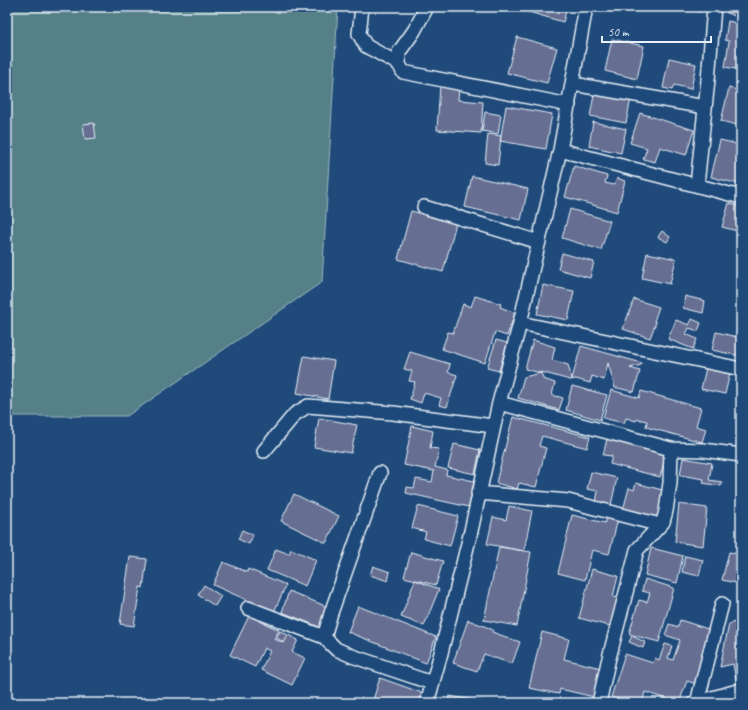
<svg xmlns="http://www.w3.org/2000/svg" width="748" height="710" font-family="Caveat,sans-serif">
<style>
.green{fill:#558088;stroke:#9eb8c0}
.building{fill:#666e92;stroke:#e8f1f8}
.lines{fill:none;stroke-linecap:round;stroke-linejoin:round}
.street-casing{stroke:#e8f1f8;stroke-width:16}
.street{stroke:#1f4a7a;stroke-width:13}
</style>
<rect width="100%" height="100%" fill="#1f4a7a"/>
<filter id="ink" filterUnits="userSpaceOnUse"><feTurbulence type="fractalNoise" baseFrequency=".025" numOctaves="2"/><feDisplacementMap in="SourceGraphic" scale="8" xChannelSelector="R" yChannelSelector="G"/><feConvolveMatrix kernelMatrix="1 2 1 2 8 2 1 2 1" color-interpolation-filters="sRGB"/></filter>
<g filter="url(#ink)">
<path class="green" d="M7 7H338L322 282 127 416H7Z"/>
<path class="building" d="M523 7H567L563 22 522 10Z
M632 7H647L646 11Z
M673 7H702L701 12Z
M730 7H741V18L727 13Z
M728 21 741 24V70L725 67 729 41 725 40Z
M517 37 557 48 547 83 507 73Z
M612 39 644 46 637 79 605 71Z
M669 58 696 64 691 89 674 85 672 90 663 88Z
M440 85 459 87 458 100 483 102 481 133 437 130Z
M729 88 741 91V126L721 121Z
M595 90 631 98 626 123 590 116Z
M506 106 552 114 546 149 500 141Z
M485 112 501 115 498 134 482 131Z
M640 113 694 130 686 155 660 147 655 162 643 159 647 148 630 143Z
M593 122 626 129 621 153 589 146Z
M94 123 96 138 85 139 83 124Z
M488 134 501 136 498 165 485 163Z
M720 140 741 145V175L739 184 711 177Z
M574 166 607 176 605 183 614 185 617 178 625 181 617 212 565 197Z
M472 176 528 189 521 220 465 207Z
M729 203 741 207V232L722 227Z
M570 209 610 221 601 250 562 238Z
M411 211 456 223 443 272 398 259Z
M662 231 670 237 667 242 658 237Z
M562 253 594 262 590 278 558 269Z
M647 253 676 259 670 284 642 278Z
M543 285 574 291 568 320 537 314Z
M475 296 501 304 500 307 515 313 507 336 495 332 485 363 442 349 448 332 453 333 463 304 471 307Z
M685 296 705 301 703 313 683 308Z
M634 299 659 307 654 321 656 322 650 338 623 329Z
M692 319 701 323 698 331 689 328 686 334 697 339 693 349 668 339 676 320 689 325Z
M716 332 741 338 740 356 712 350Z
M496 340 507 343 499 371 487 368Z
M533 340 555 347 552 360 568 365 572 379 581 346 642 363 641 365 630 368 640 371 634 392 618 388H615L608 363 604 380 592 376 590 383 576 379 570 380 541 372 543 379 555 383 552 395 563 398 559 410 518 398 524 377 541 373 525 369Z
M410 352 450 364 448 372 457 375 447 407 439 405 441 398 424 393 421 403 410 399 415 382 409 381 412 371 404 369Z
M304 356 334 361 328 399 297 393Z
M706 368 730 373 725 394 701 389Z
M572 386 607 395 600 420 566 410Z
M611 390 639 398 641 391 701 408 696 426 706 429 702 442 646 427 647 421 637 419 636 421 626 418 624 423 603 418Z
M513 417 590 437 587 448 542 436 539 446 546 448 536 487 519 483 517 489 496 483Z
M319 418 357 425 351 453 314 447Z
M412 426 433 431 430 448 439 449 435 467 447 470 446 475 474 481 469 507 406 493 407 487 414 488 416 479 432 482 434 471 404 465Z
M608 435 667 450 660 477 610 464 612 456 603 455Z
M454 444 480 450 475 474 448 468Z
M683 458 712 463 709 480 722 482 721 486 703 483 704 479 680 475Z
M591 472 617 478 611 505 596 502 598 491 587 489Z
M636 483 666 491 659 519 623 510 629 488 634 490Z
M294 494 339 516 326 543 281 521Z
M679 504 707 508 703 546 675 542Z
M418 506 458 516 450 546 424 539 426 532 412 528Z
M509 506 532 511 524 551 487 544 493 517 506 520Z
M608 512 619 515 609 554 592 550 585 580 558 573 572 515 605 523Z
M242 530 253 535 249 544 238 539Z
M499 547 531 552 517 626 484 620Z
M651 548 683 556 677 583 645 575Z
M276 549 289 554 291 549 316 560 305 586 267 570Z
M411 552 443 561 436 585 404 577Z
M729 552 741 554V584L722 580Z
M685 556 703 560 699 576 682 572Z
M130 557 147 559 143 588 140 587 134 626 120 624Z
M223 562 247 572 248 569 286 585 274 612 213 585Z
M373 566 390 572 388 581 370 575Z
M592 569 618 576 613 597 620 598 613 627 579 618Z
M645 579 674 588 659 642 629 634 639 600 647 602 650 593 642 591Z
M415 580 439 589 424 626 401 617Z
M204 585 221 596 215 606 198 595Z
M289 591 330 608 322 628 282 612Z
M358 606 436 637 426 663 348 632Z
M738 610H741V679L736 680 733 664 720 667 729 624 735 622Z
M249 616 279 630 274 639 284 643 288 635 298 640 292 652 305 658 292 685 261 670 270 651 264 648 255 667 230 655Z
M468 620 484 626 493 630 492 632 520 642 512 664 484 654 477 671 453 663Z
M680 620 714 631 697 684 687 681 679 703 645 692 642 703H631L611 697 625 654 653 663 655 658 659 660 665 644 672 646 668 658 673 660 680 640 665 635 669 624 678 627Z
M280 631 288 635 284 642 276 638Z
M542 632 569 639 564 659 601 668 594 697 560 689 559 694 529 688Z
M632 636 645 642 643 648 629 642Z
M380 678 428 695 426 703H372Z
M449 696 487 702V703H448Z"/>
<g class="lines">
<g class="street-casing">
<path id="street" d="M362 7 359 34 366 46 399 64
M427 7 414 31 399 52V64L403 72 569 105
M573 84 705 107
M560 150 741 197
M697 185 708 80 714 7
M424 207 539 242
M520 323 741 369
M499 403 671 449 703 450 741 455
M264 451 295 414 308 406 393 413 493 426
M380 473 331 613 324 637 336 649 352 656 432 683
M478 493 568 501 660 525
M248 608 324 637
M427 703 441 653 471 531 499 403 520 323 560 150 586 7
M599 703 608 662 637 550 663 522 666 511 670 483 671 449
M694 703 741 690
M697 703 722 604"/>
</g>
<use href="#street" class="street"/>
</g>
</g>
<rect width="748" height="710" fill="none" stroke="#1f4a7a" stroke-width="24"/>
<rect x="12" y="12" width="724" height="686" fill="none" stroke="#e8f1f8" stroke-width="1.5" filter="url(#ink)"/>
<path d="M602 36v6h109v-6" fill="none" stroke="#e8f1f8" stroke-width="2"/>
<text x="608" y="36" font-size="12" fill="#e8f1f8" stroke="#1f4a7a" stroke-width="3" paint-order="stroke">50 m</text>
</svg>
